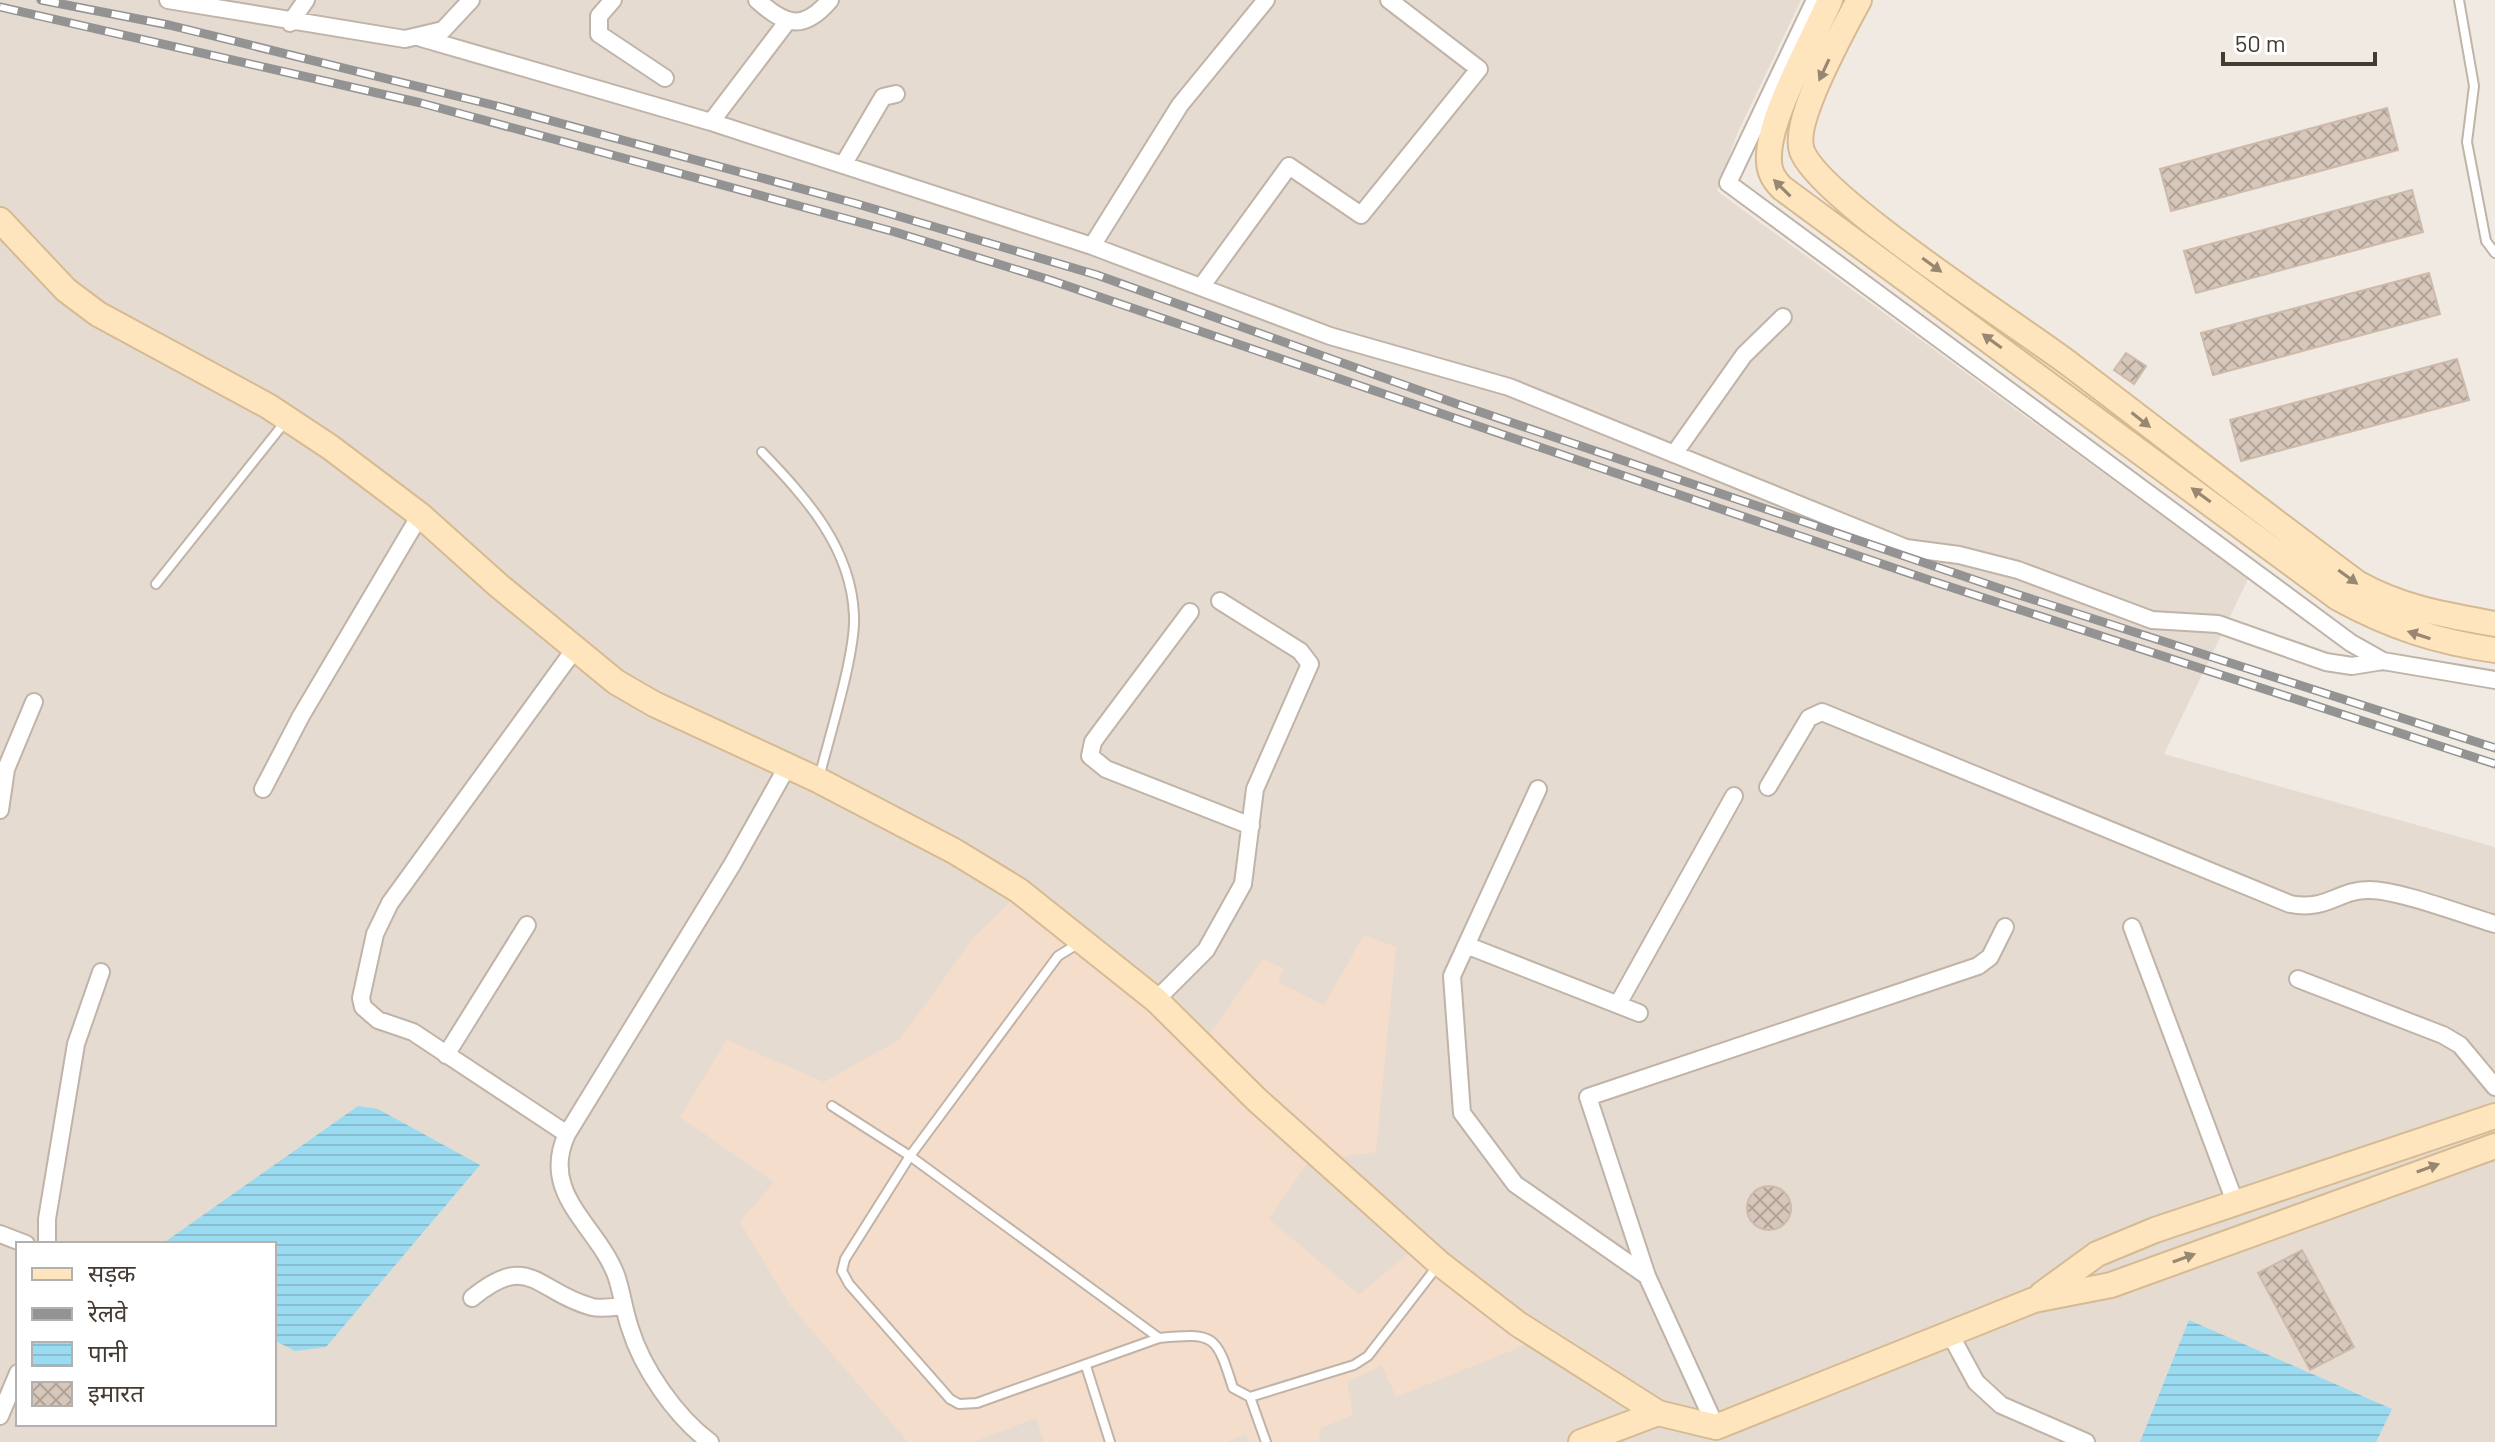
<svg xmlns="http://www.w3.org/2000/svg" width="2495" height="1442" font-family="Barlow,'Noto Sans Devanagari',sans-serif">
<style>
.residential{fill:#e5dbd0;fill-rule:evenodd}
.commercial{fill:#f5ddcb}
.water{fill:url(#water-rules)}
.building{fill:url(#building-cross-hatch);stroke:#cebaaa;stroke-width:2}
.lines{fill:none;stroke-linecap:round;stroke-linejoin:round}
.lane-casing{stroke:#c0b3a7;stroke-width:12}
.street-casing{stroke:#c0b3a7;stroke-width:20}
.secondary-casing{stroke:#d6ba92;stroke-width:28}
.lane{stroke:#fff;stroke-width:8}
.street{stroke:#fff;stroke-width:16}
.secondary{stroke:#ffe5be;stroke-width:24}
.rail-casing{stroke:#939393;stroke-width:9}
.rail{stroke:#fff;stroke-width:6;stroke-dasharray:18;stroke-linecap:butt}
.oneway{fill:#988771}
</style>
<defs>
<pattern id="water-rules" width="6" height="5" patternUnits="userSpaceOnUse" patternTransform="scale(2)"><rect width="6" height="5" fill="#9bdbf1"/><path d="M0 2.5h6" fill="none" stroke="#87bdcf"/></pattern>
<pattern id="building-cross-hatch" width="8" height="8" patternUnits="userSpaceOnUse" patternTransform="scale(2)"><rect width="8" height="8" fill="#d6c7ba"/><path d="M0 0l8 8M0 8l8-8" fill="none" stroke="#afa398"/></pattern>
</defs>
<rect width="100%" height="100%" fill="#f1eae2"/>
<path class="residential" d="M0 0H1801L1737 134 1717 191 2248 579 2164 754 2495 847V1442H0ZM18 1244H274V1424H18Z"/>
<path class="commercial" d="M1013 899 1139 991 1198 1050 1263 959 1284 969 1278 982 1324 1005 1364 935 1396 947 1376 1152 1308 1162 1269 1219 1359 1295 1407 1254 1528 1344 1396 1397 1382 1365 1347 1382 1353 1415 1319 1429 1320 1442H1250L1246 1434 1226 1442H1044L1036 1418 974 1442H908L790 1305 740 1222 774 1182 680 1117 727 1040 824 1082 899 1040 975 936Z"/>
<path class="water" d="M358 1106 378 1109 480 1165 326 1347 295 1351 274 1340V1244H162Z
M2189 1320 2392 1409 2376 1442H2140Z"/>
<path class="building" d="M2387 108 2398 150 2171 211 2160 169Z
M2412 190 2423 232 2196 293 2184 251Z
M2429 273 2440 314 2213 375 2201 333Z
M2126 353 2146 366 2134 384 2114 370Z
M2457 359 2469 400 2241 461 2230 420Z
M1747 1208a22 22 0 1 1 44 0a22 22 0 1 1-44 0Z
M2302 1250 2354 1347 2310 1370 2258 1273Z"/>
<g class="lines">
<g class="lane-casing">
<path id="lane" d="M2459 0 2474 86 2467 142 2486 241 2495 253
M762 452C806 498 851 547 854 615 856 653 829 737 819 778
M156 584 285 422
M1079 943 1058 956 910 1156 1159 1338C1215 1333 1216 1334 1233 1388L1250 1397 1354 1365 1368 1356 1439 1264
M832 1106 910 1156 845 1259 842 1271 849 1284 950 1399 959 1404 977 1403 1159 1338
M1086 1366 1110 1442
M1250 1397 1266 1442"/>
</g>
<g class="street-casing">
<path id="street" d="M168 0 405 39 443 30 471 0
M613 0 599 16V34L665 78
M757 0C785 25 803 32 830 0
M1815 0 1728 183 2351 643 2383 661 2495 680
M290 23 306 0
M421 38 711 122 1092 246 1330 336 1509 387 1906 548 1959 555 2018 570 2152 620 2218 624 2326 662 2352 666 2383 661
M711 122 787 22
M843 165 883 97 896 94
M1092 246 1180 105 1266 0
M1201 287 1289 166 1361 215 1479 69 1389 0
M1674 454 1744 355 1783 317
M1190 612 1101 731 1093 742 1090 756 1106 769 1251 826
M1768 787 1809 718 1822 712 2290 904C2328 911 2338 890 2368 890 2396 889 2464 915 2495 924
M263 789 301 716 420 515
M1538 789 1452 976 1462 1113 1515 1184 1647 1276 1716 1427
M0 810 6 769 34 702
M2132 927 2235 1202
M1466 945 1639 1013
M2298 979 2443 1035 2460 1045 2495 1087
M1156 1000 1206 950 1243 884 1255 789 1310 664 1300 651 1220 601
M1618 1004 1734 796
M446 1055 527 925
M567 1134 413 1032 378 1020 363 1007 361 998 375 934 390 903 574 650
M0 1234 26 1244
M47 1244V1219L76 1044 101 972
M1647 1276 1588 1097 1978 966 1990 957 2005 927
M472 1298C530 1250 536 1292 592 1307 602 1309 614 1307 624 1306
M1950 1334 1976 1382 2001 1405 2086 1442
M0 1416 18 1373
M710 1442C676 1417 642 1368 630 1328 624 1311 622 1292 616 1275 597 1225 539 1194 567 1134L732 865 787 767"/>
</g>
<g class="secondary-casing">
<path id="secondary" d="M1830 0C1813 40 1770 114 1769 155 1768 169 1772 178 1782 188L2338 598C2389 626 2437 642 2495 650
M1859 0C1844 29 1791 121 1802 151 1820 199 2021 327 2072 366 2167 438 2261 512 2357 583 2401 608 2445 615 2495 624
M0 220 66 290 98 314 268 406 330 447 420 515 498 585 616 682 654 704 818 780 954 851 1018 890 1156 1000 1257 1100 1439 1263 1518 1324 1658 1413
M2042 1294 2097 1254 2155 1230 2495 1116
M1581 1442 1658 1413 1716 1427 2034 1300 2111 1285 2495 1146"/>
</g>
<use href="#lane" class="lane"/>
<use href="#street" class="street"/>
<use href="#secondary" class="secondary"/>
<g class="rail-casing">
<path id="rail" d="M41 0 169 25 497 106 854 203 1097 275 1457 404 2013 593 2495 748
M0 7 421 103 895 232 1050 280 1932 581 2495 764"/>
</g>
<use href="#rail" class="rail"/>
</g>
<defs><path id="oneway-solid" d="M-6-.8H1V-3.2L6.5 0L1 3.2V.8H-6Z" transform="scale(2)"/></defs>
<g class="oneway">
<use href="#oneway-solid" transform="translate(1824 70) rotate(115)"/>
<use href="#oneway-solid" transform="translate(1782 188) rotate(-135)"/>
<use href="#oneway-solid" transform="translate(1932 265) rotate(36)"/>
<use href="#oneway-solid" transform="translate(1992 341) rotate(-144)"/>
<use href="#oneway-solid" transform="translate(2141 420) rotate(38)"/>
<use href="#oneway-solid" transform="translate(2201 495) rotate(-144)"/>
<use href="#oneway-solid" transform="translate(2348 577) rotate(36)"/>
<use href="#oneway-solid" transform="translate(2419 635) rotate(-162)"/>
<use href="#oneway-solid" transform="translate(2428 1168) rotate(-20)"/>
<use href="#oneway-solid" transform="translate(2184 1258) rotate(-20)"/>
</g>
<rect x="16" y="1242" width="260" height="184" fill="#ffffff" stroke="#b4b0ad" stroke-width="2"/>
<rect x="32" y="1268" width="40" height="12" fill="#ffe5be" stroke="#b4b0ad" stroke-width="2"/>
<text x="88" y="1282" font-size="24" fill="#433a32">सड़क</text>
<rect x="32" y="1308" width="40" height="12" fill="#939393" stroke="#b4b0ad" stroke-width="2"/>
<text x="88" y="1322" font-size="24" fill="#433a32">रेलवे</text>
<rect x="32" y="1342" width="40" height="24" fill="url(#water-rules)" stroke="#b4b0ad" stroke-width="2"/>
<text x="88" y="1362" font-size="24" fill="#433a32">पानी</text>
<rect x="32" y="1382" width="40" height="24" fill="url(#building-cross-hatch)" stroke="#b4b0ad" stroke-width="2"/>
<text x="88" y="1402" font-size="24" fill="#433a32">इमारत</text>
<path d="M2223 52v12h152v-12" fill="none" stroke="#433a32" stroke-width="4"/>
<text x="2235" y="52" font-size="24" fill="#433a32" stroke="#ffffff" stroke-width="6" paint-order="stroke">50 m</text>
</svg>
